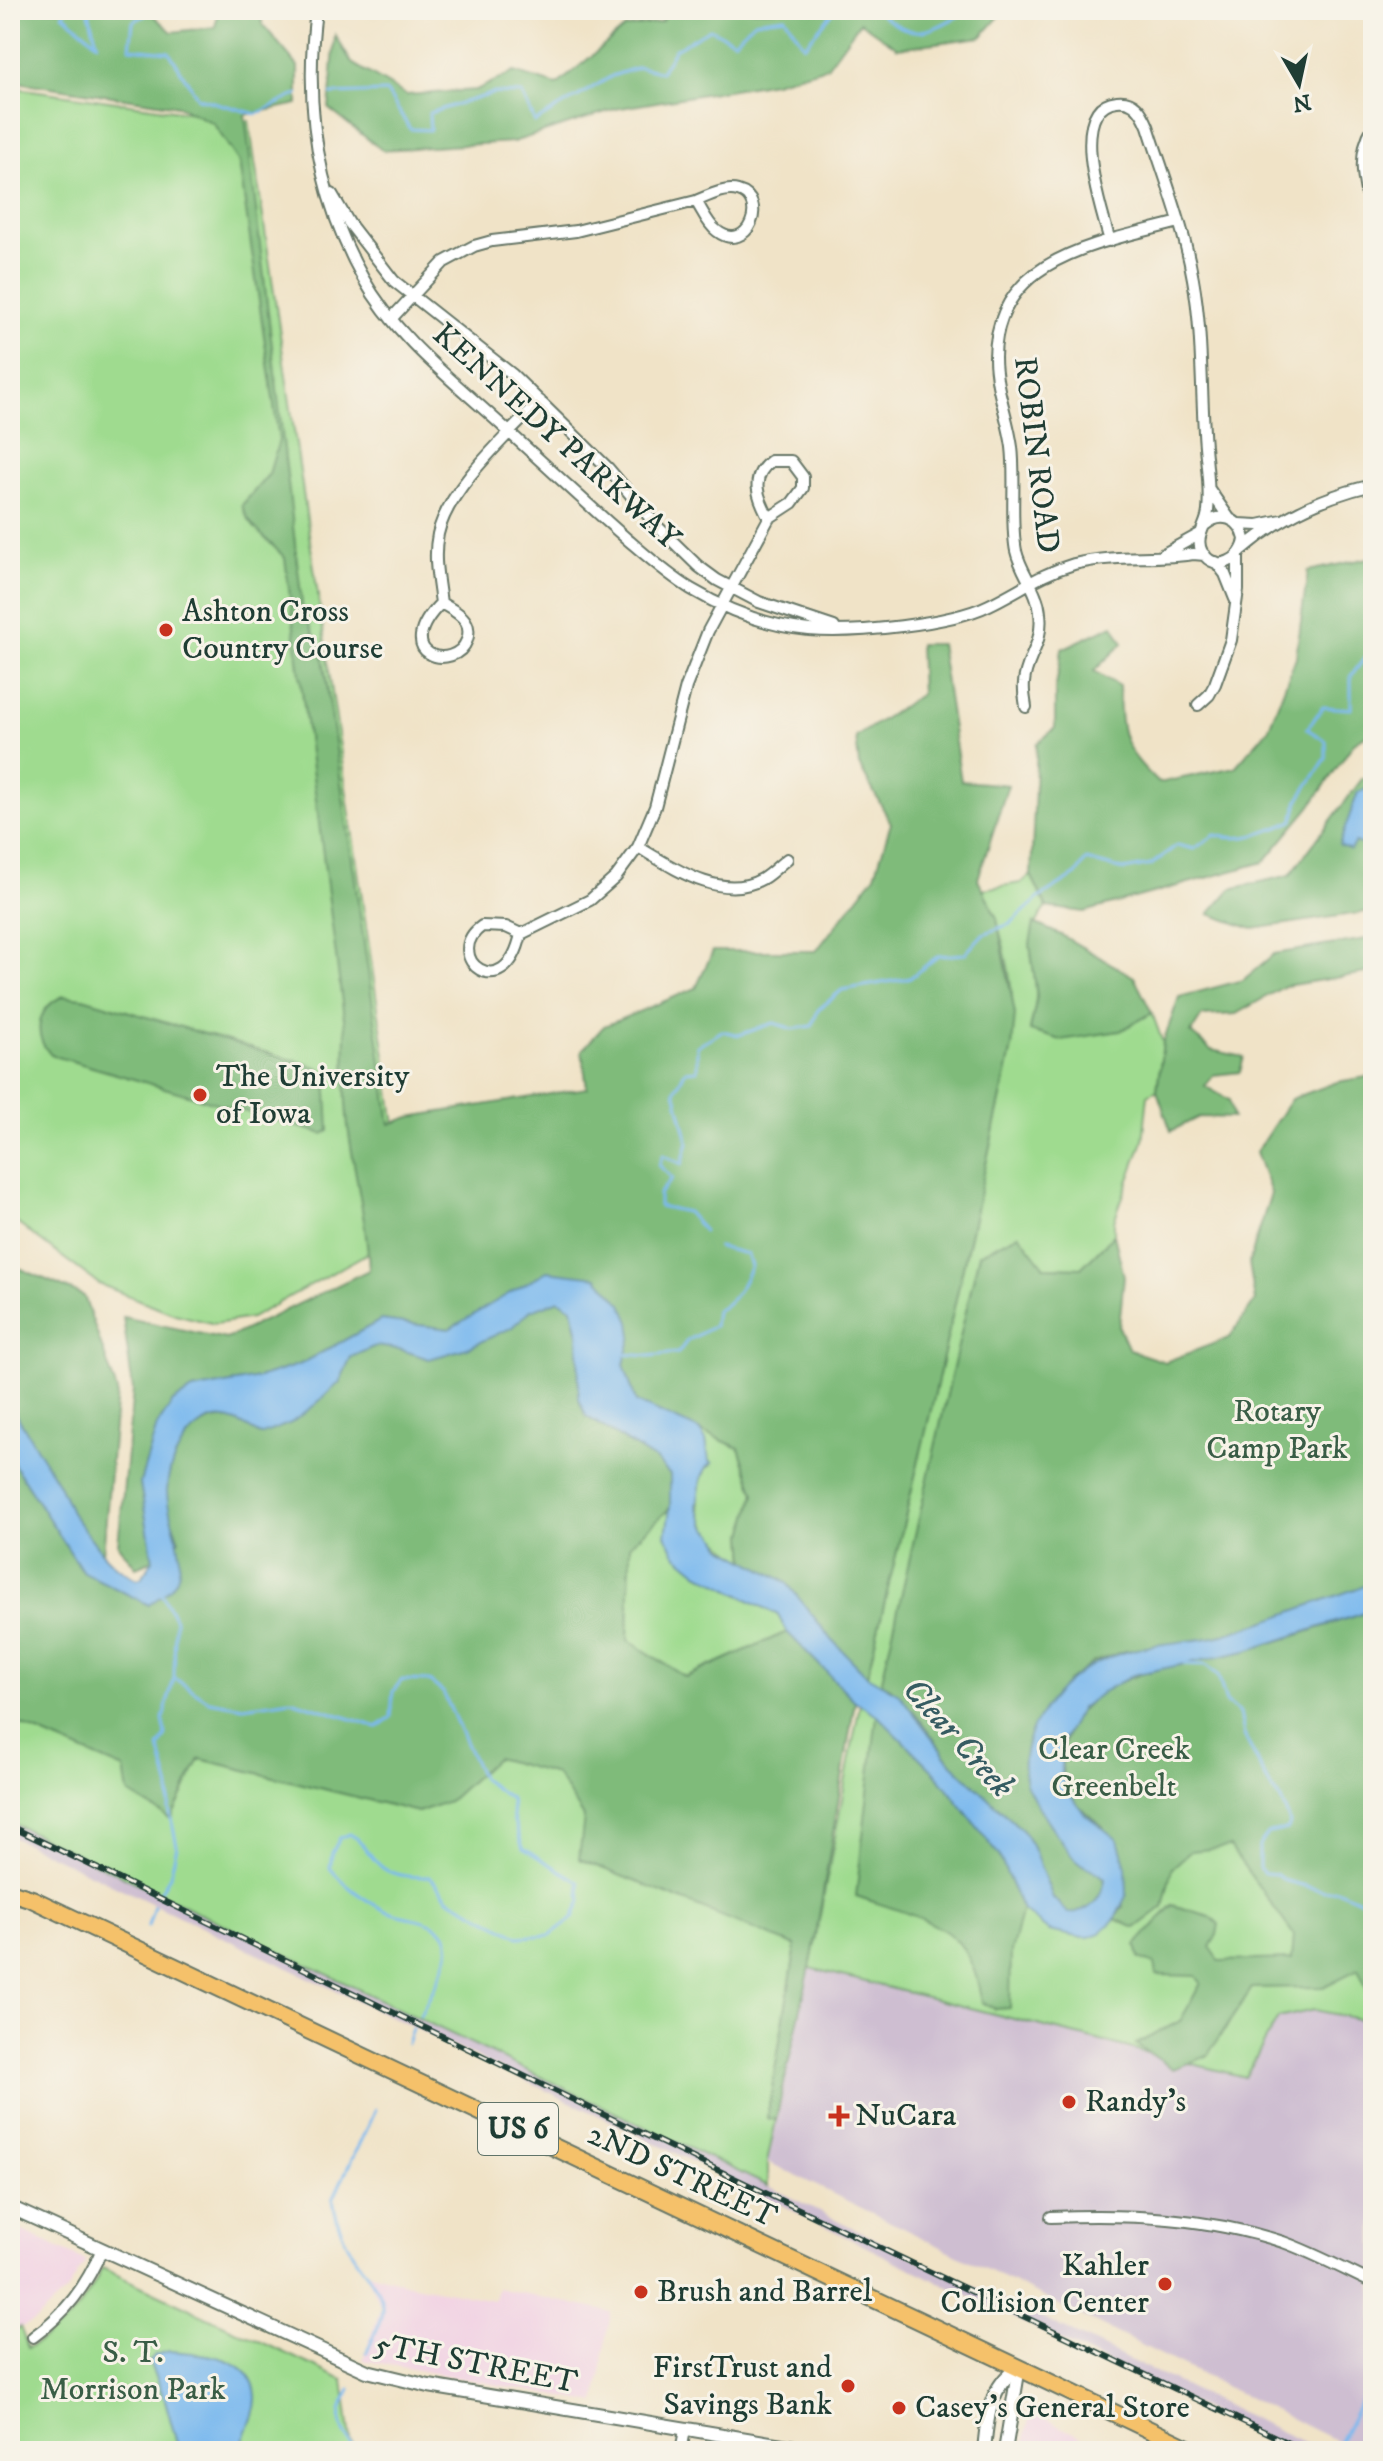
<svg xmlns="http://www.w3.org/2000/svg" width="1383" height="2461" font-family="'IM FELL DW Pica',serif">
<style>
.built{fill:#f1d0e3}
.industrial{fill:#cebed1}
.green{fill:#9fdb8f;stroke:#5f8c62;stroke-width:2}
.forest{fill:#7fbb7a;stroke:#4f7c57;stroke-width:2}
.water{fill:#7bb9ee;stroke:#4d7b91;stroke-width:2}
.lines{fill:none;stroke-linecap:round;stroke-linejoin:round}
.stream{stroke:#7bb9ee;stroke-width:3}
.minor-casing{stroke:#687767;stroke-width:14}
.tertiary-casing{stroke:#687767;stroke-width:16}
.primary-casing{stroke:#687767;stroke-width:20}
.minor{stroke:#fff;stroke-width:10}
.tertiary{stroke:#fff;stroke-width:12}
.primary{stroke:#f5c16b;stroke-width:16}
.rail-casing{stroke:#1f3d34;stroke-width:6}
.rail{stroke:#f7f3e8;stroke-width:3;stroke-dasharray:9;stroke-linecap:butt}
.poi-dot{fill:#c8321e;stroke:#f7f3e8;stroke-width:3}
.labels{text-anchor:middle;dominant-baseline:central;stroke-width:6;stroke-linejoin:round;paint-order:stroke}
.shield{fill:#f7f3e8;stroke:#60746a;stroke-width:2}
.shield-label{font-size:30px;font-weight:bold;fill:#1f3d34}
.street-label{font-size:32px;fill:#1f3d34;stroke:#f7f3e8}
.poi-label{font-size:32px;fill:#1f3d34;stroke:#f7f3e8;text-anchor:start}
.park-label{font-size:32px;fill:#395d46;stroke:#f7f3e8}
.water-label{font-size:34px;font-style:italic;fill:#365c62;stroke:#f7f3e8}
</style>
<rect width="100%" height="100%" fill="#f7f3e8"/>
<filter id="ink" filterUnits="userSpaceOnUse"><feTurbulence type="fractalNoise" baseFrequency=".0125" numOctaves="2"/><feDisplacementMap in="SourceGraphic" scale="16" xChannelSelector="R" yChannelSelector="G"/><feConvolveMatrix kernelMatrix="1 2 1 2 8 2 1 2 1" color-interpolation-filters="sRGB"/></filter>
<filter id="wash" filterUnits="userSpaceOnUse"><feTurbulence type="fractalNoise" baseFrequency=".006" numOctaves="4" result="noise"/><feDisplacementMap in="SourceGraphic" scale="32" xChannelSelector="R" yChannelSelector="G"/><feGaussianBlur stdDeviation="1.8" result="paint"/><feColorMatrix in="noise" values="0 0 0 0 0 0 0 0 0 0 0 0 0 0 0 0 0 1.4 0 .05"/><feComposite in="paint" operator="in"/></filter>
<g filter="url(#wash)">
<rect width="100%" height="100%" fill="#f0e3c7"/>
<path class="built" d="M10 2225 86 2261 67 2291 35 2321 10 2332Z
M365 2271 408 2284 494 2300 497 2288 611 2312 596 2403 363 2360 381 2307Z
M1030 2412 1110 2451H1023Z"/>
<path class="industrial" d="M10 1822 750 2177 904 2253 1322 2451H1292L895 2261 600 2116 10 1836Z
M810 1968 1245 2076 1266 1999 1373 2015V2451H1357L768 2162Z"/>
<path class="green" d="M10 87 249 121 397 1139 400 1235 251 1318 215 1324 175 1314 99 1284 10 1218Z
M1031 875 1047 907C1021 939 1034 955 1036 992 1037 1005 1032 1018 1030 1030L1120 1031 1152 1013 1163 1043 1157 1090 1148 1095 1143 1141 1114 1221V1235L1081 1268 1045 1267 979 1254 944 1414 1373 1328V2022L1314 2010 1278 2018 1245 2077 810 1968 860 1704 935 1393 1012 1047C1017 995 1006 936 983 889L1021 883Z
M699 1430 739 1448 755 1493 744 1535 746 1561C709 1539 686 1513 706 1468L712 1465C705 1455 707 1442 699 1430Z
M670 1508 667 1535 698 1573 778 1615 787 1632 685 1677 628 1640 630 1545Z
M10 1720 125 1769 200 1759 418 1812 449 1801 496 1758 557 1774 584 1817 796 1946 767 2118 776 2120 768 2158V2186L10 1822Z
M102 2268 343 2380 351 2440 355 2451H10V2332L20 2327 28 2348C67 2325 83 2309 102 2268Z"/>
<path class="forest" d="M10 10H147L172 32 215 27 219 10H259L263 25 298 66V104L245 115 303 612 322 650 390 1124 410 1117 587 1088 582 1050 604 1026 696 988 713 951H816L875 875 891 823 859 765 856 737 921 694 919 644H940L961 781 1008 785 978 879 997 918 1015 1014 1012 1047 935 1393 867 1676 833 1641 786 1582 746 1561 744 1535 755 1493 739 1448 636 1402 624 1364 632 1336 597 1277 471 1318 449 1329 381 1320 301 1364 258 1378 193 1390 173 1402 157 1426 140 1483 153 1560 136 1567 118 1545 133 1390 123 1317 226 1339 369 1270C367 1226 357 1184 350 1140 344 1105 345 1069 346 1034L285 558C269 540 248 527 242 505L269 474 279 440 239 162 213 123 178 106 10 81Z
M671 10H1005L981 37 898 48 860 22 827 67 774 82 615 109 513 142 382 150 329 109 335 35 352 63 406 95 476 90 514 72 557 85 625 28 661 22Z
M1373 557V731L1354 743 1310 807 1264 862 1084 912 1047 907 1031 875 1037 744 1055 728V692L1062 649 1113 625 1123 643 1094 671 1119 686C1120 735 1122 748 1159 783L1235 767 1268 730 1296 657 1308 571Z
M1373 773V911L1253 929 1209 914 1231 889 1290 875 1362 779Z
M1034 923 1061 935 1134 977 1152 1013 1120 1031 1061 1040 1030 1031 1037 996 1030 944Z
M1373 938V972L1285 986 1236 1014 1202 1016 1191 1033 1211 1050 1244 1057 1240 1072 1213 1075 1205 1086 1229 1100 1233 1118 1199 1117 1171 1131 1157 1091 1163 1043 1179 997 1243 980 1274 954Z
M64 996 83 998 319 1068 326 1073 329 1131 323 1134 51 1055C31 1034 38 1006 64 996Z
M1373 1076V1583L1256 1625 1213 1638 1125 1651 1094 1662 1067 1682 1041 1808 1078 1863 1097 1870 1105 1879C1102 1899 1089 1914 1068 1913L1053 1898 1032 1846 1023 1831 952 1764 916 1714 891 1688 881 1684 979 1254 1019 1234 1045 1267 1081 1268 1114 1235 1124 1276 1119 1327 1129 1350 1165 1362 1229 1338 1255 1301 1249 1263 1271 1193 1256 1152 1291 1099 1337 1082Z
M10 1264 84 1296 117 1391 103 1554 72 1514 59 1485 11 1408Z
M559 1300 572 1308 578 1334 579 1399 586 1416 656 1460 670 1475V1508L630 1545 628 1640 686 1677 787 1632 855 1701 813 1953 776 2120 767 2118 796 1946 579 1859 584 1817 556 1774 496 1758 449 1801 418 1812 200 1759 171 1819 128 1793 124 1769 10 1720V1458L83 1572 149 1605 179 1540C173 1524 166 1508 167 1490 168 1457 194 1412 232 1420 242 1422 251 1430 260 1435L339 1383 351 1357 375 1346 399 1349 429 1359 467 1348 510 1328 530 1310Z
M1373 1610V1725L1369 1744 1373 1753V2002L1358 1969 1323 1987 1252 1988 1207 2056 1173 2069 1136 2044 1180 2021 1201 1983 1196 1976 1156 1975 1154 1964 1139 1958 1136 1945 1172 1905 1210 1916 1219 1924 1217 1935 1210 1947 1220 1961 1292 1959 1294 1935 1230 1847 1191 1851 1172 1868 1163 1907 1135 1928 1115 1919 1123 1906 1103 1826C1081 1811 1061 1791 1062 1763 1064 1671 1177 1668 1244 1651 1287 1640 1330 1624 1373 1610Z
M877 1715 937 1775 999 1855 1022 1910 1011 1952 1010 2008 995 2009 982 2002C978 1981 973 1960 959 1943 938 1919 886 1907 856 1896Z"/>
<path class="water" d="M1373 787V849L1355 842 1350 850 1339 845 1358 792Z
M547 1271 597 1277 622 1304 630 1322 632 1336 624 1364 636 1402 699 1430 706 1440 709 1461 713 1463 706 1468 701 1479 697 1506 705 1526 714 1534 722 1547 786 1582 833 1641 867 1676 899 1694 952 1764 1023 1831 1032 1846 1053 1898 1068 1913C1089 1914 1102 1899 1105 1879 1095 1867 1084 1869 1076 1860 1064 1847 1032 1799 1026 1783 1020 1761 1026 1738 1038 1719 1067 1670 1109 1652 1163 1644 1183 1641 1204 1640 1223 1635 1274 1620 1323 1599 1373 1583V1610L1246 1651 1133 1675 1104 1691 1081 1708 1062 1742 1061 1775 1072 1797 1085 1814 1118 1840 1126 1867 1127 1894 1115 1919 1100 1933 1089 1937H1077L1049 1931 1022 1910 999 1855 937 1775 877 1715 855 1701 787 1632 778 1615 698 1573 675 1554 666 1535 670 1508V1475L656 1460 586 1416 579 1399 578 1334 572 1308 559 1300 531 1310 511 1328 467 1348 429 1359 399 1349 375 1346 351 1357 339 1383 316 1404 291 1423 260 1435C246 1427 231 1416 215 1419 186 1425 167 1465 167 1491 167 1521 186 1545 178 1575 175 1588 159 1597 149 1605L83 1572 10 1458V1404L59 1485 72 1514 103 1554 114 1565 136 1579 141 1578 153 1560 140 1483 157 1426 173 1402 193 1390 258 1378 301 1364 381 1320 449 1329Z
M169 2351C199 2353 254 2355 256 2396 257 2415 244 2434 239 2451H179L165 2400 149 2362 155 2355Z"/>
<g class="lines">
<path class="stream" d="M67 10 63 14 97 43 89 13 94 10
M150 10 153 11 133 22 130 48 169 52 198 98 256 114 298 94
M875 10C916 43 927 33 969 10
M331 94 387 92 410 129 430 130 429 113 495 93 522 94 535 122 612 76 639 67 661 72 675 49 710 29 734 41 755 21 785 17 804 46 835 10
M704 1231 687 1212 659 1206V1194L672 1178 659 1165 663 1155 682 1164 688 1142 675 1091 685 1071 697 1070V1046L722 1031 739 1035 774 1023 793 1029 812 1026 818 1010 842 990 910 978 938 956 965 954 983 934 1010 924 1039 898 1076 875 1086 860 1124 870 1151 865 1177 845 1194 849 1215 835C1244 843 1266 832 1293 821L1298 801 1326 758V741L1307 729 1323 707 1351 709V676L1373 647
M624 1354 649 1356 678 1353 687 1341 714 1326 716 1311C735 1302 742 1285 751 1266L747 1254 718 1247
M161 1592 175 1620 174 1678 209 1701 243 1707 291 1700 377 1727 391 1717 393 1691 402 1680 429 1681 443 1692 482 1779 511 1799 513 1818 523 1848 579 1882 581 1901 573 1918 550 1935 519 1937 448 1898 430 1877C416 1877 395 1877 383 1868 370 1858 365 1843 350 1834L340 1838 332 1853 330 1868C345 1886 363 1899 384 1910 404 1921 454 1915 448 1953 446 1968 427 2001 420 2016
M1185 1664 1206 1665 1218 1675 1226 1702 1240 1713 1244 1735 1272 1790 1281 1800 1290 1823 1288 1829 1269 1833 1259 1846V1868L1264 1873 1275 1874 1286 1881 1325 1891 1337 1890 1366 1903 1373 1901
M160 1892 170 1876 177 1846 169 1809 170 1789 159 1747 166 1735 163 1719 174 1678
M148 1926 154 1906
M407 2043 412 2029
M367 2352C372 2340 381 2324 382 2311 384 2289 361 2269 351 2251 342 2235 335 2217 333 2199L375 2110
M350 2389C334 2418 340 2424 355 2451
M1335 2451 1373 2378"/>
</g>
</g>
<g filter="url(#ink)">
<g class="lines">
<g class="minor-casing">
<path id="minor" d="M316 10C304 104 316 194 363 278 398 341 458 384 510 433 549 468 587 504 627 539 647 556 668 575 691 589 728 611 767 626 809 630 853 634 951 624 989 605 1020 590 1040 574 1074 564 1114 554 1153 560 1193 554L1205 555
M1373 127C1354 158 1366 190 1373 223
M332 194 349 223 394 281 513 375 608 468 657 526 698 566 717 580 759 602 834 627
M1110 241C1102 213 1066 106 1117 101 1135 99 1142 112 1148 126 1164 176 1184 227 1193 279 1202 329 1201 381 1204 432 1205 458 1211 485 1208 511 1207 526 1194 537 1202 552 1216 574 1243 560 1245 539 1240 518 1221 511 1205 525
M391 319 444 262 474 246 492 241 576 231 696 201C702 210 708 225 717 231 748 255 769 199 738 191 725 187 708 196 696 201
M1209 489 1229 518
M1239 524 1258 525 1282 520
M1243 549C1281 516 1324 496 1373 485
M1162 555 1200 534
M1216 562 1225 574 1235 599
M441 603C449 608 461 613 466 622 469 627 469 635 467 640 455 673 388 656 441 603 438 580 433 557 438 534 448 488 508 435 540 401
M1198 705 1209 695 1215 684 1231 640 1238 590V557
M1026 707C1025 699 1023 691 1024 683 1025 659 1044 645 1040 613 1038 590 1021 573 1016 551 1010 521 1016 480 1012 447 1008 417 995 388 995 357 996 255 1103 243 1179 222
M638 847C672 867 721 902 762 879 771 874 779 865 787 859
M521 934C505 1009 440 956 482 926L506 927 521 934 590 900 616 877 638 847 655 807 686 687 708 631 769 518 792 503 803 488V477L791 461H771C749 477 758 498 769 518
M1051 2217C1130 2214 1207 2217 1283 2242 1314 2253 1343 2269 1373 2283
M33 2337C66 2313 86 2287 102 2249
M681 2451 685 2430"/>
</g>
<g class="tertiary-casing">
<path id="tertiary" d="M10 2207 367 2371 429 2386 819 2451
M984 2451C987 2418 989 2386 1019 2367
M1005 2451 1019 2367"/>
</g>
<g class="primary-casing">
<path id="primary" d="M10 1892 32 1899 1194 2451"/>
</g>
<use href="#minor" class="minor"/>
<use href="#tertiary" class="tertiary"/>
<use href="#primary" class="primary"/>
<g class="rail-casing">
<path id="rail" d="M10 1826 734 2178 1305 2451"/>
</g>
<use href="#rail" class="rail"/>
</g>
</g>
<g class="poi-dot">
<circle cx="166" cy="630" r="8"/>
<circle cx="200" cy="1095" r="8"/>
<circle cx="1069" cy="2102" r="8"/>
<path d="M835 2104h8v8h8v8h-8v8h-8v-8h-8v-8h8z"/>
<circle cx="1165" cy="2284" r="8"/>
<circle cx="641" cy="2292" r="8"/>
<circle cx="848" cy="2386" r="8"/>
<circle cx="899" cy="2408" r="8"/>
</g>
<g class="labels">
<rect class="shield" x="478" y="2103" width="80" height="52" rx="6"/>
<g class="shield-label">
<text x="518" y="2129">US 6</text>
</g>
<g class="street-label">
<text transform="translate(556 437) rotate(42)">KENNEDY PARKWAY</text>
<text transform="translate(1036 455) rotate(83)">ROBIN ROAD</text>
<text transform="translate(682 2176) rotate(25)">2ND STREET</text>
<text transform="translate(476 2364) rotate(11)">5TH STREET</text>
</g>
<g class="poi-label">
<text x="182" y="612">Ashton Cross<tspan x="182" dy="37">Country Course</tspan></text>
<text x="216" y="1077">The University<tspan x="216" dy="37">of Iowa</tspan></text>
<text x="1085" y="2102">Randy's</text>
<text x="855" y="2116">NuCara</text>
<text x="1149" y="2266" text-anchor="end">Kahler<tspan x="1149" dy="37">Collision Center</tspan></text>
<text x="657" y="2292">Brush and Barrel</text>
<text x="832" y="2368" text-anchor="end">FirstTrust and<tspan x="832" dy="37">Savings Bank</tspan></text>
<text x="915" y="2408">Casey's General Store</text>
</g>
<g class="park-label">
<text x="1277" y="1412">Rotary<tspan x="1277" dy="37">Camp Park</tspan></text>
<text x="1114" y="1750">Clear Creek<tspan x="1114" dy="37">Greenbelt</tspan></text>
<text x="133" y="2353">S. T.<tspan x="133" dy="37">Morrison Park</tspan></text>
</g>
<g class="water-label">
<text transform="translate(958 1738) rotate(48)">Clear Creek</text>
</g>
</g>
<rect width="1383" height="2461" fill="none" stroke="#f7f3e8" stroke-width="40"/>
<g transform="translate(1299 84) rotate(171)" stroke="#f7f3e8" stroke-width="6" paint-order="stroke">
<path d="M0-6L14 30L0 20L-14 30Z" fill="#1f3d34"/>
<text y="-12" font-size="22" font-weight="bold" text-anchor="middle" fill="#1f3d34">N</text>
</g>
</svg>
